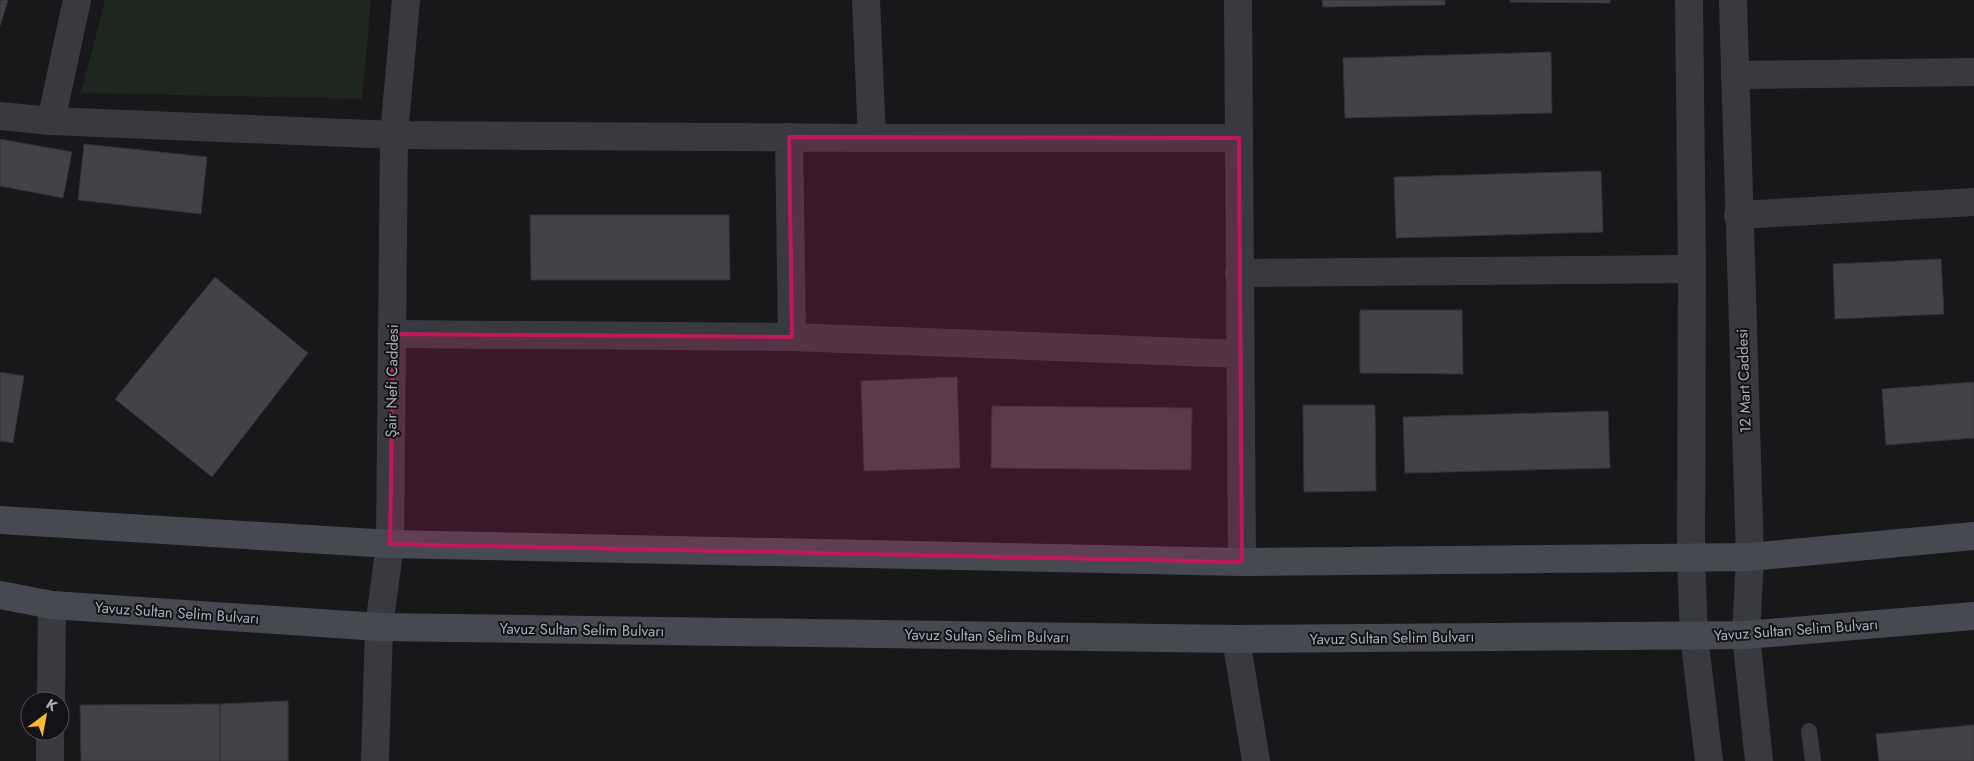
<svg xmlns="http://www.w3.org/2000/svg" width="1974" height="761" font-family="Jost,sans-serif">
<style>
.green{fill:#1d261f}
.building{fill:#424348;stroke:#323237}
.lines{fill:none;stroke-linecap:round;stroke-linejoin:round}
.service{stroke:#393a40;stroke-width:16}
.minor{stroke:#393a40;stroke-width:28}
.tertiary{stroke:#393a40;stroke-width:28}
.secondary{stroke:#474950;stroke-width:28}
.marked{fill:#c2185b;fill-opacity:0.2;stroke:#c2185b;stroke-width:4;stroke-linejoin:round}
.labels{text-anchor:middle;dominant-baseline:central;stroke-width:4;stroke-linejoin:round;paint-order:stroke}
.street-label{font-size:15px;fill:#a9afbc;stroke:#131316}
</style>
<rect width="100%" height="100%" fill="#18181b"/>
<path class="green" d="M105 0H371L362 99 81 93Z"/>
<path class="building" d="M0 0H8L0 26Z
M1322 0H1445V5L1323 7Z
M1510 0H1610V3L1510 2Z
M1551 52 1552 113 1345 118 1343 58Z
M0 139 72 152 63 198 0 186Z
M84 144 207 157 201 214 78 200Z
M1601 171 1603 232 1396 238 1394 177Z
M530 215H729L730 280H531Z
M1941 259 1944 314 1835 319 1833 264Z
M215 277 308 353 212 477 115 399Z
M1360 310H1462L1463 374 1360 373Z
M0 372 24 376 13 443 0 441Z
M957 377 960 468 864 471 861 381Z
M1974 382V438L1886 445 1882 389Z
M1303 405H1375L1376 491 1304 492Z
M992 406 1192 408 1191 470 991 468Z
M1608 411 1610 468 1405 473 1403 417Z
M288 701V761H220V704Z
M220 704V761H81L80 705Z
M1974 725V761H1879L1876 734Z"/>
<g class="lines">
<path class="service" d="M1809 731 1813 761"/>
<path class="minor" d="M866 0 872 138
M1238 0 1242 562
M1735 75 1974 72
M0 116 51 121 77 0
M51 121 394 135 872 138H1239
M789 137 792 337
M1738 215 1974 202
M1239 273 1692 269
M393 334 792 337 1239 354
M1236 639 1256 761
M51 701 52 605
M50 761V731"/>
<path class="tertiary" d="M1689 0 1692 269 1691 558 1694 636 1709 761
M1733 0 1750 557 1746 635 1759 761
M375 761 379 627 390 544 394 135 406 0"/>
<path class="secondary" d="M0 520 390 544 1242 562 1750 557 1974 536
M0 595 52 605 379 627 1236 639 1746 635 1974 616"/>
</g>
<path class="marked" d="M789 137 1239 138 1242 562 390 544 393 334 792 337Z"/>
<g class="labels">
<g class="street-label">
<text transform="translate(392 381) rotate(-89)">Şair Nefi Caddesi</text>
<text transform="translate(1744 381) rotate(-92)">12 Mart Caddesi</text>
<text transform="translate(177 613) rotate(4)">Yavuz Sultan Selim Bulvarı</text>
<text transform="translate(582 630) rotate(1)">Yavuz Sultan Selim Bulvarı</text>
<text transform="translate(1796 630) rotate(-4)">Yavuz Sultan Selim Bulvarı</text>
<text transform="translate(987 636) rotate(1)">Yavuz Sultan Selim Bulvarı</text>
<text transform="translate(1392 638) rotate(-1)">Yavuz Sultan Selim Bulvarı</text>
</g>
</g>
<g transform="translate(45 716) rotate(32)"><circle r="24" fill="#131316" stroke="#4f5158"/>
<path d="M0-4L9 19L0 12L-9 19Z" fill="#ffba2c"/>
<text y="-8" font-size="14" font-weight="bold" text-anchor="middle" fill="#a9afbc">K</text>
</g>
</svg>
